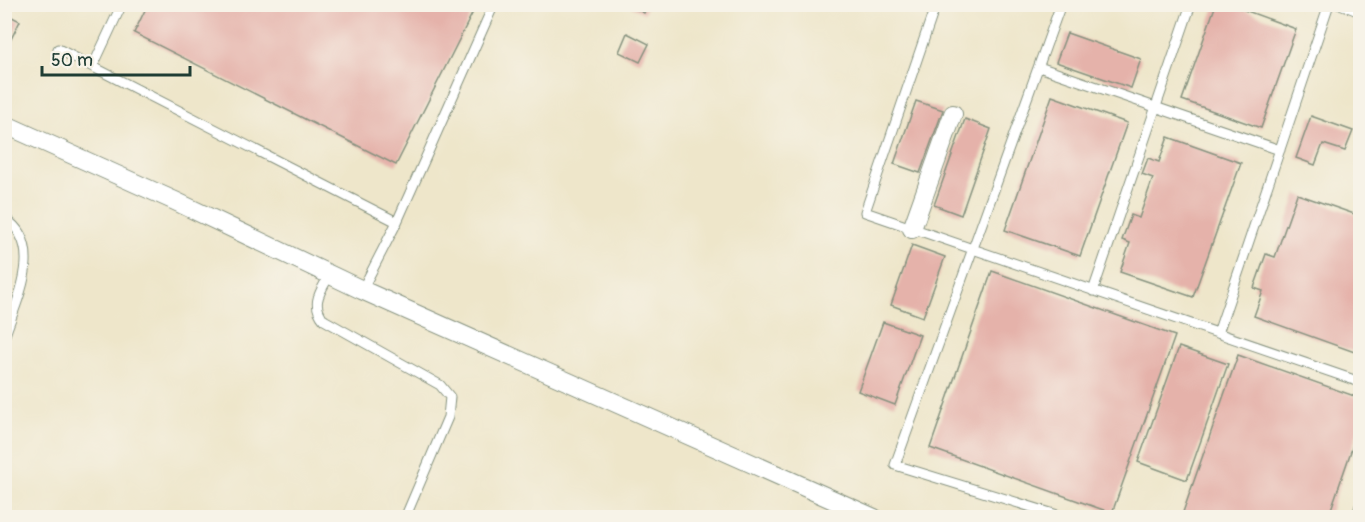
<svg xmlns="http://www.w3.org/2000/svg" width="1365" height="522" font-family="Pangolin,sans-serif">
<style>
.building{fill:#e5b2aa}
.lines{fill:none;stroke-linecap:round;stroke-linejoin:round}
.lane-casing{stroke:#86927f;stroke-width:11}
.street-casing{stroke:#86927f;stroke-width:20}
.lane{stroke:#fff;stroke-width:9}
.street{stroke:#fff;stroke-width:18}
</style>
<rect width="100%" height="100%" fill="#f7f3e8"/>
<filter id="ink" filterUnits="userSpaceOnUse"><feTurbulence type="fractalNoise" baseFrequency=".0167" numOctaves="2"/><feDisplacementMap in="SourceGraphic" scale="12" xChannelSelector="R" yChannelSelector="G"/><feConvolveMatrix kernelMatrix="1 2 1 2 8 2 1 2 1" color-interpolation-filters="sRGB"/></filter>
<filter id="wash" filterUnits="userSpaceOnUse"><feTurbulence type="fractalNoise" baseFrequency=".008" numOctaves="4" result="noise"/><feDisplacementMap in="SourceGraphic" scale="24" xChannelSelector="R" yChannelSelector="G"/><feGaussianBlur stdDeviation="1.35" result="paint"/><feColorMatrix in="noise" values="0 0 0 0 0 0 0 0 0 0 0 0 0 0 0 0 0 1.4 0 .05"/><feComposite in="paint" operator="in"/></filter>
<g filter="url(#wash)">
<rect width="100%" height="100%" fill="#eee6ca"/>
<g id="blocks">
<path class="building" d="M148 4H477L396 165 134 33Z
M626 4H648L644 13Z
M1216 4H1228L1296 29 1261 128 1182 100Z
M4 13 20 21 7 47 4 46Z
M627 33 649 44 640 62 619 52Z
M1067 33 1141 59 1131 88 1056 62Z
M1052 96 1127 123 1080 256 1005 230Z
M916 101 943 110 920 173 894 164Z
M1311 116 1353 131 1345 151 1323 144 1315 165 1296 158Z
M965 119 991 129 961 215 934 205Z
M1168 137 1241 163 1193 297 1120 272 1130 243 1122 240 1131 215 1139 218 1153 178 1142 174 1148 158 1159 162Z
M1297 194 1360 216V354L1254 316 1263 291 1254 288 1266 254 1275 257Z
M912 245 945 257 923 317 891 305Z
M992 271 1175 336 1112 513 930 448Z
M883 322 920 335 895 405 858 391Z
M1179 347 1228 364 1187 480 1138 462Z
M1238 355 1360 398V425L1328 518H1181Z"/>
</g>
</g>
<g filter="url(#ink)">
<use href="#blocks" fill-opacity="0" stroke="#86927f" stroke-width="1.5"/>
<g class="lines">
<g class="lane-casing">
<path id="lane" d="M936 4 865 212 1360 382
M1061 4 895 465 1067 518
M1340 4 1360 12
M58 49 397 222
M93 66 122 4
M1039 67 1280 150
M4 218C47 245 16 301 4 338
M330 274C321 291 310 303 324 320L440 385 450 397 448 417 405 518
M362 290 397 222 494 4
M1093 291 1191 4
M1218 333 1329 4
M1356 518 1360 506"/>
</g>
<g class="street-casing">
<path id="street" d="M4 124 175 201 362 290 874 518
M912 229 953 114"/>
</g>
<use href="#lane" class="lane"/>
<use href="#street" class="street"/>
</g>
</g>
<rect width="1365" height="522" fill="none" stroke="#f7f3e8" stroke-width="24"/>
<path d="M42 66v9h148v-9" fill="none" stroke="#1f3d34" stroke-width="3"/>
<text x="51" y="66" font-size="18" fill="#1f3d34" stroke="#f7f3e8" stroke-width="4.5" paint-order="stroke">50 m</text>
</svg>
